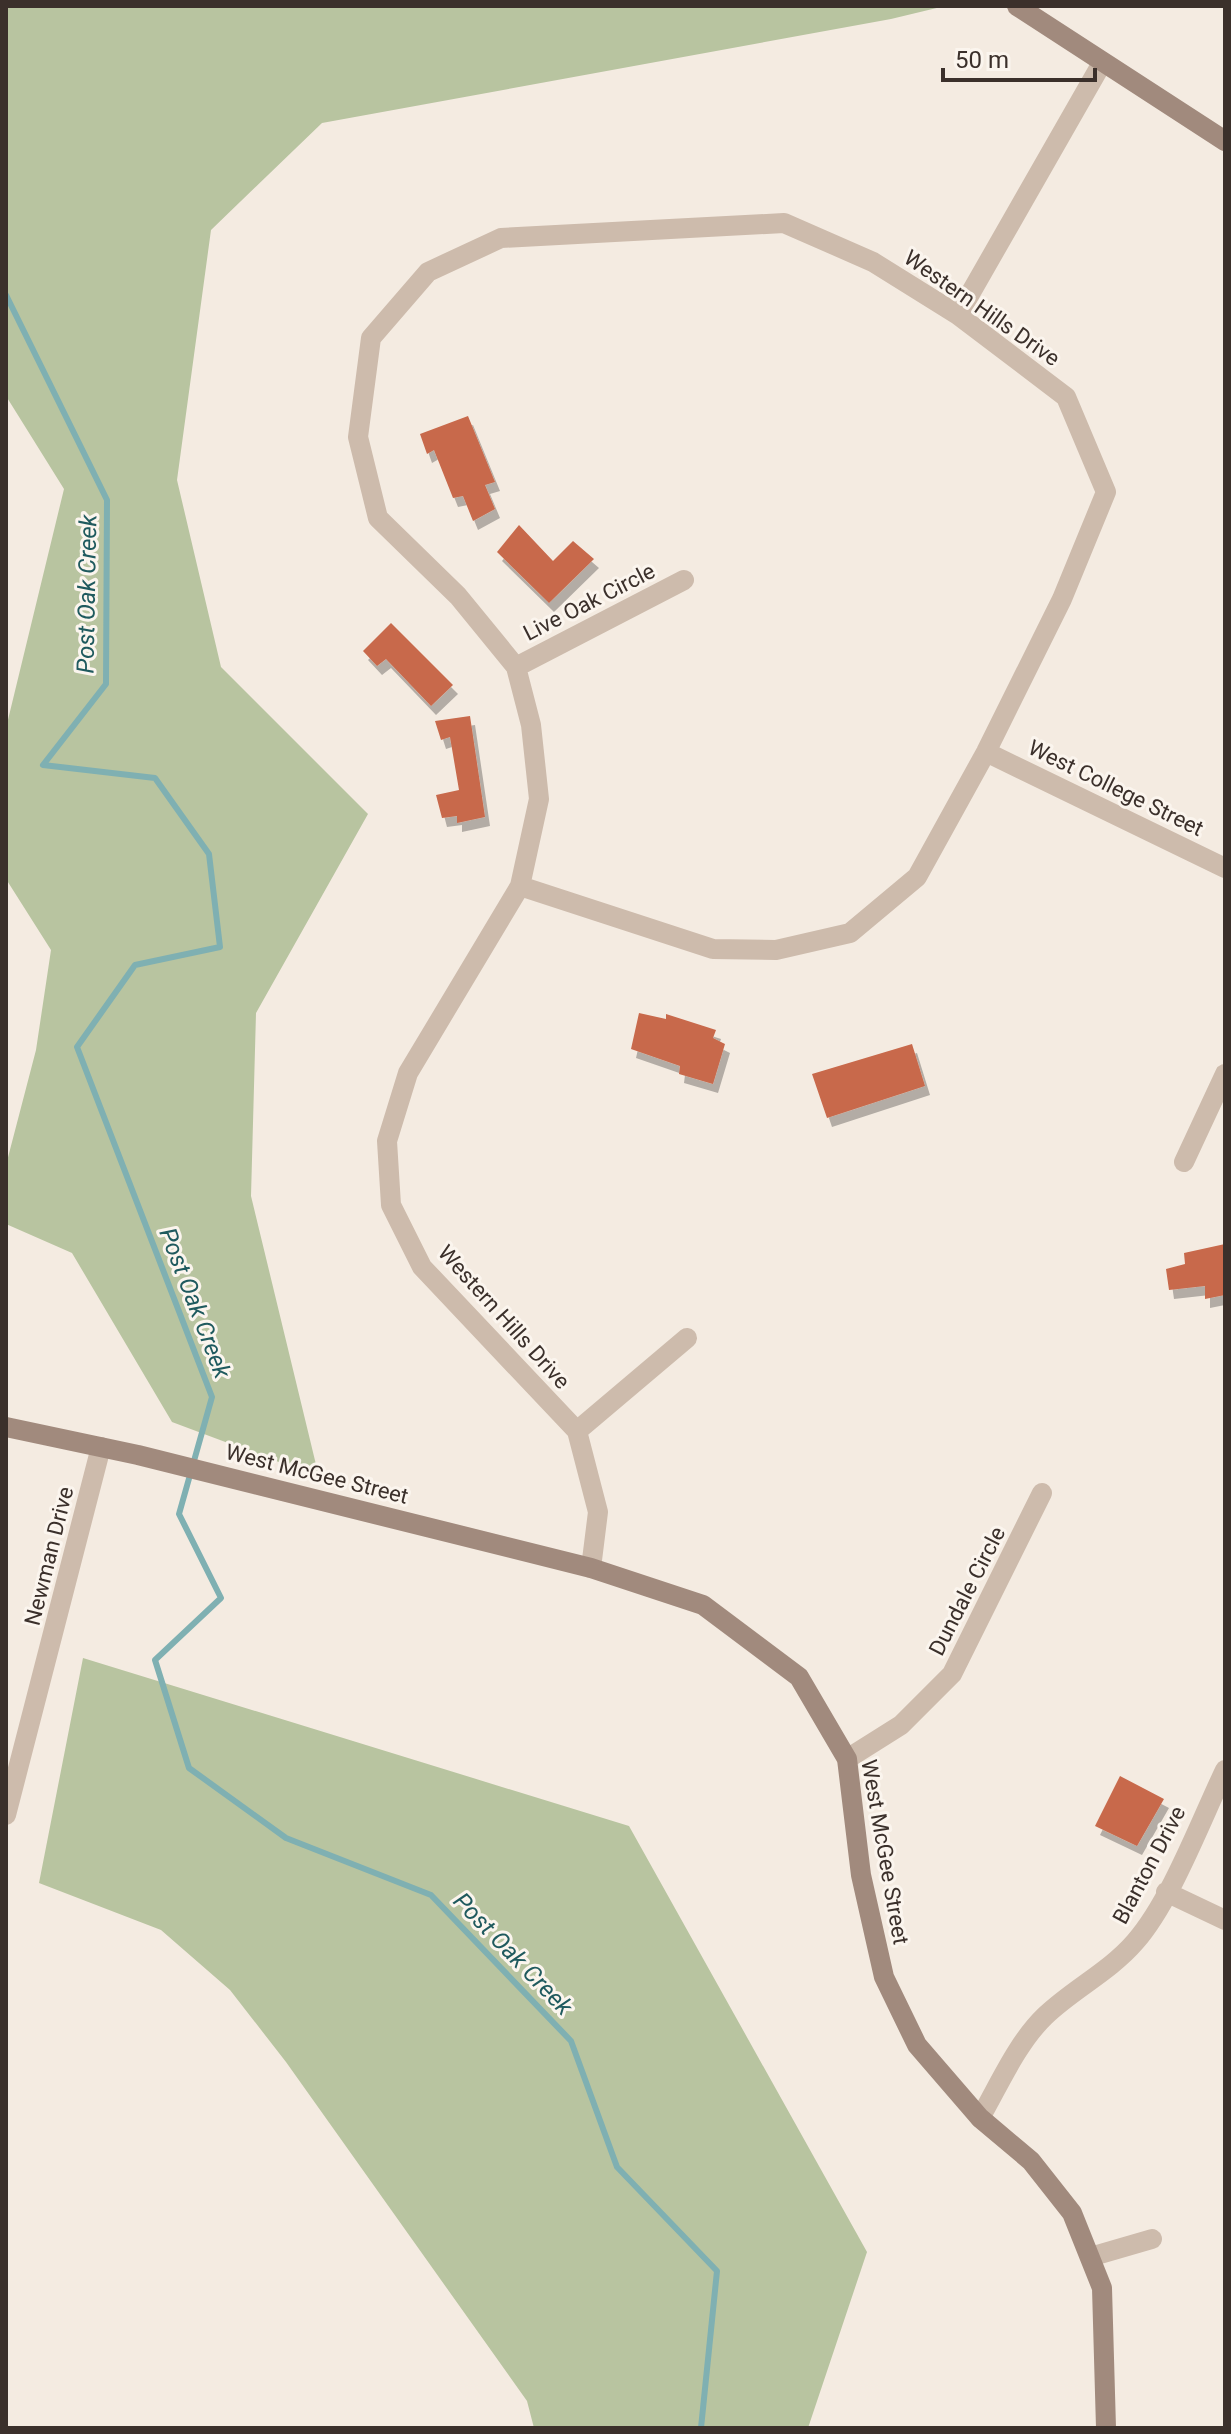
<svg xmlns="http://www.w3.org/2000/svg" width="1231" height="2434" font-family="Roboto,sans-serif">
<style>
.green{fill:#b8c4a0}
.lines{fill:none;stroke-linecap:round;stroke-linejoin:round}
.stream{stroke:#7fb0b2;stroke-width:6}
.building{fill:#c8694b;filter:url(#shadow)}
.street{stroke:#cdbbac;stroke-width:20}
.secondary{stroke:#a18a7d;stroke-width:20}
.labels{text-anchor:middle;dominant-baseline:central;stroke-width:6;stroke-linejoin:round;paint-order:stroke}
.street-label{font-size:22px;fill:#3b302b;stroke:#fbf5ee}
.water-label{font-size:24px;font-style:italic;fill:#1f5a5e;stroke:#fbf5ee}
</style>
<defs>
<filter id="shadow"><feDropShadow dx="5" dy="9" stdDeviation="0" flood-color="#0004"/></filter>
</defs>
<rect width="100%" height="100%" fill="#f4ebe1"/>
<path class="green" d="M6 6H945L891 19 322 123 211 230 177 480 221 667 368 814 256 1013 251 1196 319 1477 172 1422 72 1253 6 1224V1165L36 1050 51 950 6 879V728L64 489 6 396Z
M83 1658 629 1826 867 2252 808 2428H534L527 2401 286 2062 230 1990 161 1930 39 1883Z"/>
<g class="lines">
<path class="stream" d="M6 295 107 500 106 684 43 765 155 778 209 854 220 947 135 965 77 1047 212 1397 179 1514 221 1598 155 1660 189 1768 286 1838 431 1895 571 2041 617 2167 717 2271 701 2428"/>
</g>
<path class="building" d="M468 416 495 482 485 485 495 509 473 521 463 496 453 498 434 450 427 454 420 434Z
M519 525 553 561 573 541 594 559 549 603 497 552Z
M391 623 453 685 431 706 386 659 377 666 363 651Z
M470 716 485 817 457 823V816L442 818 436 795 459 790 450 737 441 740 435 721Z
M639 1013 666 1019V1014L716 1030 713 1038 725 1044 713 1084 679 1074 680 1066 631 1049Z
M912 1044 925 1086 827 1118 812 1074Z
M1225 1244V1295L1205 1299V1286L1169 1290 1166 1269 1185 1264 1184 1253Z
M1120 1776 1164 1799 1137 1846 1095 1826Z"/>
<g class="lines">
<path class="street" d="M784 223 873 262 958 315 1066 397 1106 492 1062 599 986 752 917 877 850 933 776 950 713 949 520 886 539 799 531 725 516 667 458 596 378 518 358 437 371 338 428 272 501 238Z
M958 315 1102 63
M516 667 684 580
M986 752 1225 868
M520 886 408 1073 387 1141 391 1205 422 1267 577 1431 598 1512 591 1568
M1184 1162 1225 1074
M577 1431 687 1338
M847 1759 901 1725 952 1674 1042 1493
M6 1815 101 1447
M1166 1892 1225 1920
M980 2118C999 2085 1017 2043 1045 2016 1073 1989 1109 1972 1135 1942 1171 1901 1201 1820 1225 1770
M1090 2257 1152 2239"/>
<path class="secondary" d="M1017 6 1225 141
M6 1427 138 1455 591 1568 703 1605 799 1677 847 1759 861 1875 884 1977 917 2045 980 2118 1031 2161 1072 2213 1102 2288 1106 2428"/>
</g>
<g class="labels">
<g class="street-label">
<text transform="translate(982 308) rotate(35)">Western Hills Drive</text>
<text transform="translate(589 602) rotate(-27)">Live Oak Circle</text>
<text transform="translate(1116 788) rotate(26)">West College Street</text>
<text transform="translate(504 1317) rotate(48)">Western Hills Drive</text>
<text transform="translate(317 1474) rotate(14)">West McGee Street</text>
<text transform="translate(49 1556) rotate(-76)">Newman Drive</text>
<text transform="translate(967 1591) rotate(-63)">Dundale Circle</text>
<text transform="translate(885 1852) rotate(80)">West McGee Street</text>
<text transform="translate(1149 1865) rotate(-62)">Blanton Drive</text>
</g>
<g class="water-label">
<text transform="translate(87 594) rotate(-89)">Post Oak Creek</text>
<text transform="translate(195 1303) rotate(69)">Post Oak Creek</text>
<text transform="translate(513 1954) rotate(46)">Post Oak Creek</text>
</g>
</g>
<rect width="1231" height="2434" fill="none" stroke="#3b302b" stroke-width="16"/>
<path d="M943 68v12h152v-12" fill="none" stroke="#3b302b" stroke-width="4"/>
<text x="955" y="68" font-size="24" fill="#3b302b" stroke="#fbf5ee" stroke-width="6" paint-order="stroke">50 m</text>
</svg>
